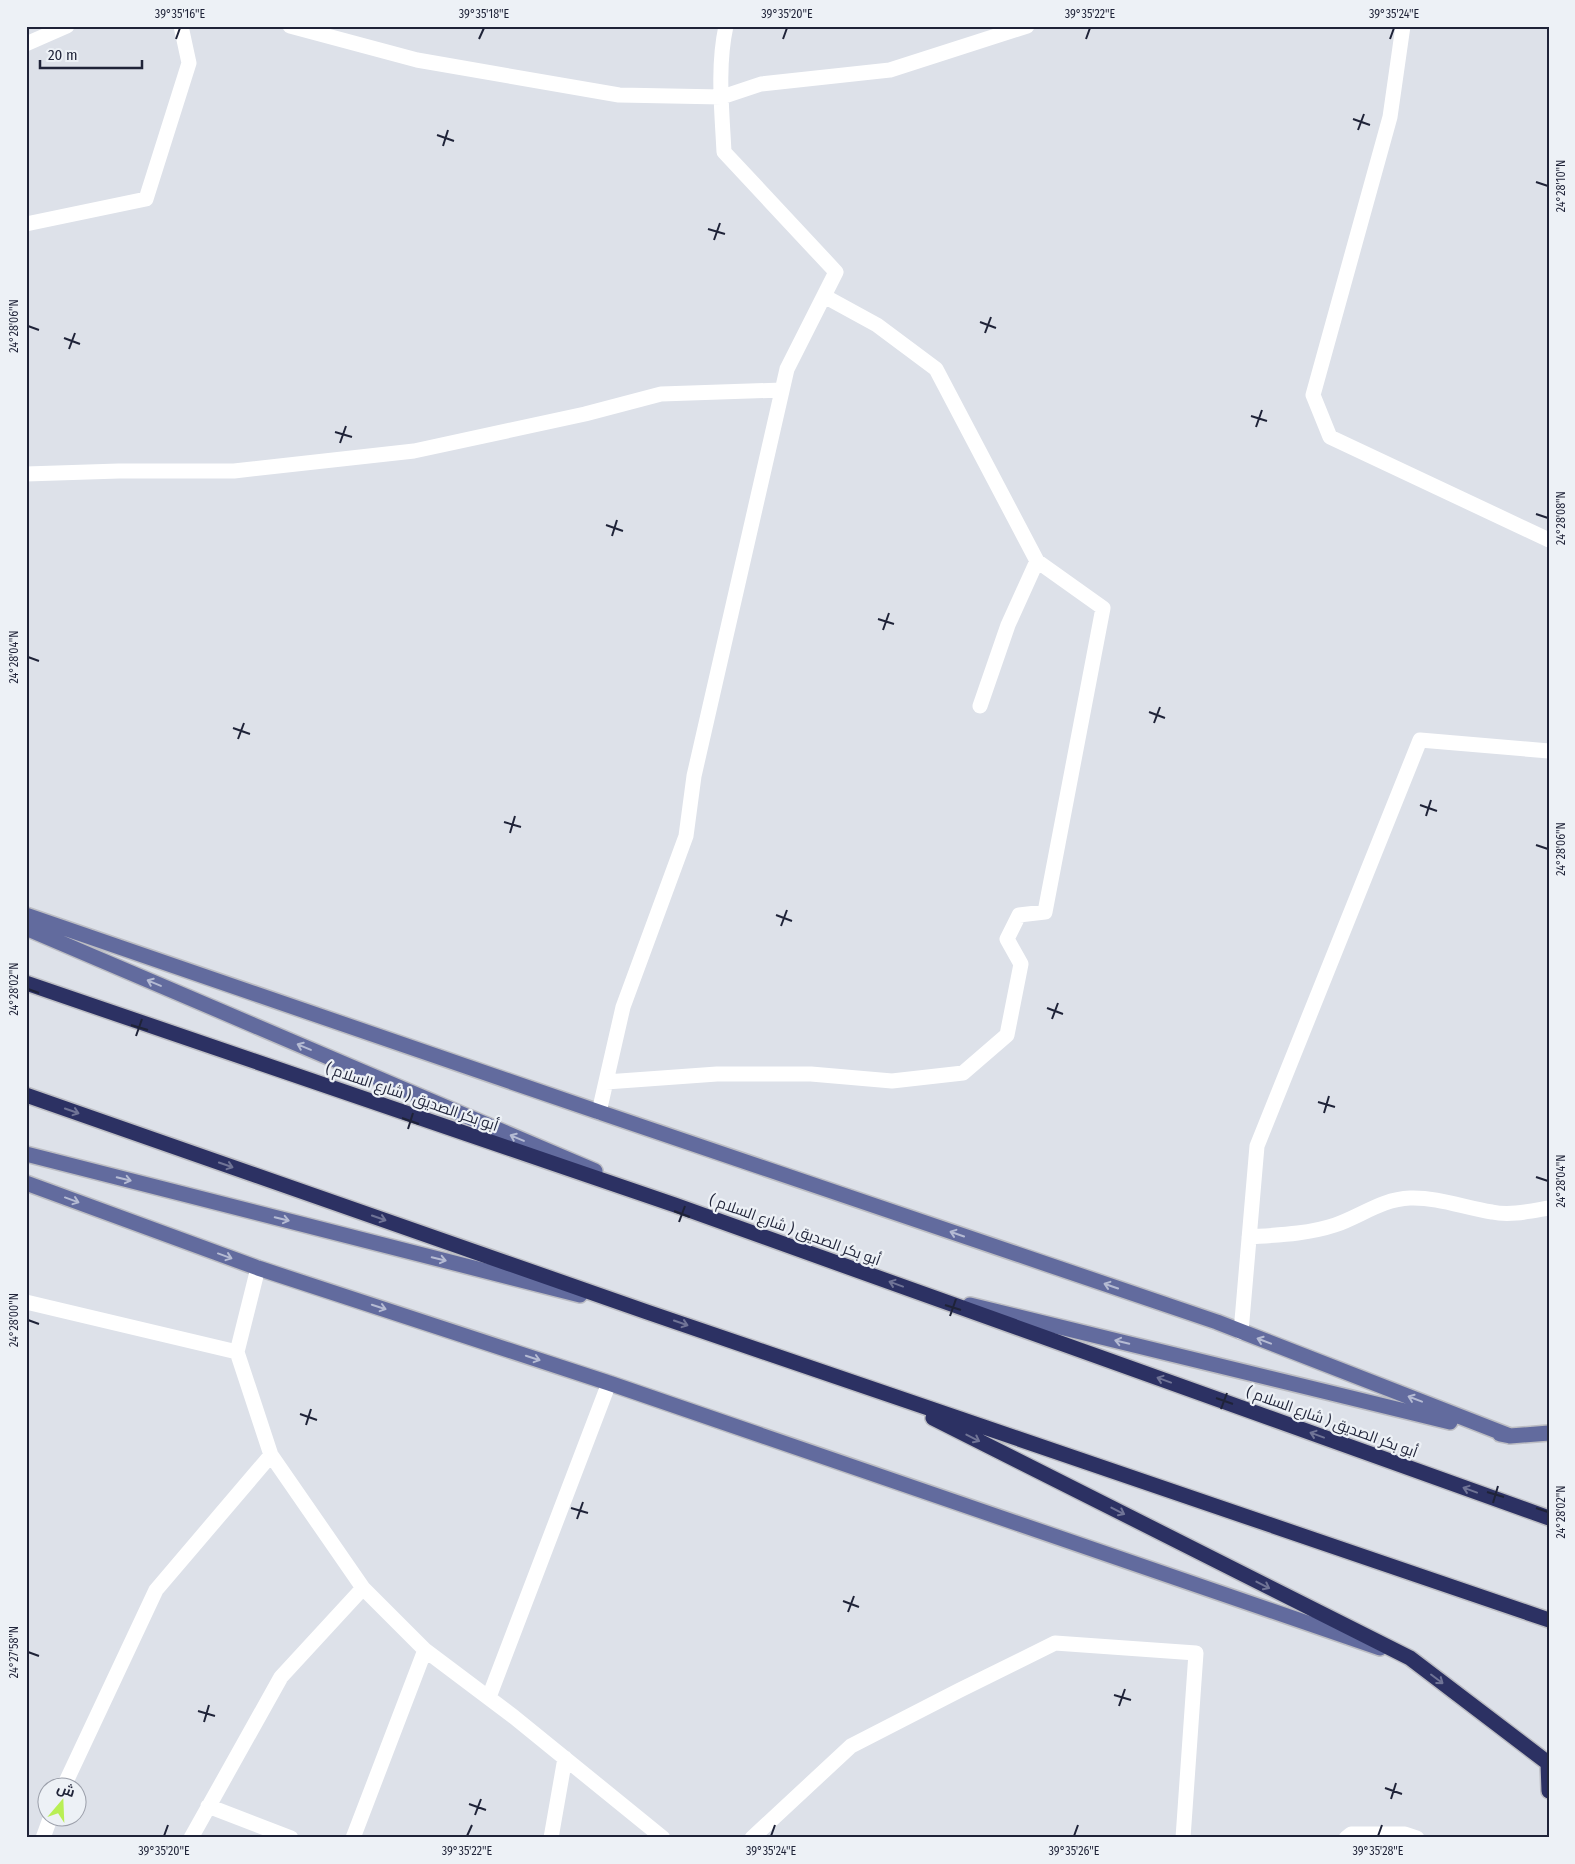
<svg xmlns="http://www.w3.org/2000/svg" width="1575" height="1864" font-family="'Fira Sans Condensed',Cairo,sans-serif">
<style>
.lines{fill:none;stroke-linecap:round;stroke-linejoin:round}
.major-casing{stroke:#bcbdc3;stroke-width:18}
.highway-casing{stroke:#bcbdc3;stroke-width:18}
.minor{stroke:#fff;stroke-width:15}
.major{stroke:#626b9e;stroke-width:15}
.highway{stroke:#2c3163;stroke-width:15}
.oneway{stroke:#b5bbd3}
.oneway2{stroke:#707496}
.ticks{fill:none;stroke:#1f2338;stroke-width:2}
.labels{text-anchor:middle;dominant-baseline:central;stroke-width:4.5;stroke-linejoin:round;paint-order:stroke}
.street-label{font-size:15px;fill:#1f2338;stroke:#edf1f6}
.neatline{fill:none;stroke:#1f2338;stroke-width:2}
.ticks-label{font-size:12px;text-anchor:middle;fill:#1f2338}
</style>
<rect width="100%" height="100%" fill="#dde1e9"/>
<g class="lines">
<g class="major-casing">
<path id="major" d="M26 915 599 1112 1217 1322 1510 1436
M26 928 595 1171
M26 1154 580 1295
M26 1183 258 1268 609 1383 1380 1648
M970 1305 1450 1422
M1500 1434 1510 1436 1549 1433"/>
</g>
<g class="highway-casing">
<path id="highway" d="M26 983 675 1205 1549 1518
M26 1095 647 1312 1549 1620
M933 1418 1410 1658 1548 1763 1549 1791"/>
</g>
<path class="minor" d="M290 26 417 60 619 95 722 97 761 84 890 70 1027 26
M1403 26 1390 117 1313 395 1330 437 1549 540
M26 44 67 26
M26 224 146 199 189 63 181 26
M26 474 119 471H234L414 451 585 414 661 394 782 390
M980 706 1008 625 1037 561
M606 1082 717 1074H811L892 1081 963 1073 1007 1035 1021 964 1007 939 1019 915 1045 912 1103 608 1037 561 936 369 877 325 824 296
M599 1112 623 1007 686 836 694 776 787 369 836 272 724 152C722 111 717 67 726 26
M1249 1237C1278 1235 1308 1234 1335 1225 1361 1216 1382 1199 1410 1198 1438 1197 1465 1208 1492 1212 1510 1216 1531 1211 1549 1208
M258 1268 237 1352 271 1455 363 1588 425 1650 514 1717 663 1838
M26 1302 237 1352
M1241 1332 1257 1146 1420 740 1549 751
M489 1697 609 1383
M64 1786 156 1590 271 1455
M208 1806 291 1838
M43 1838 51 1816
M191 1838 281 1677 363 1588
M353 1838 425 1650
M551 1838 565 1758
M752 1838 851 1746 960 1690 1055 1643 1196 1653 1183 1838
M1346 1838 1351 1834H1405L1417 1838"/>
<use href="#major" class="major"/>
<use href="#highway" class="highway"/>
</g>
<defs><path id="oneway-shaft" d="M-6 0H5M1.5-3L5.5 0L1.5 3" fill="none" stroke-width="1.6" stroke-linecap="round" stroke-linejoin="round" transform="scale(1.25)"/></defs>
<g class="oneway">
<use href="#oneway-shaft" transform="translate(154 983) rotate(-157)"/>
<use href="#oneway-shaft" transform="translate(304 1047) rotate(-157)"/>
<use href="#oneway-shaft" transform="translate(517 1138) rotate(-157)"/>
<use href="#oneway-shaft" transform="translate(124 1179) rotate(14)"/>
<use href="#oneway-shaft" transform="translate(72 1200) rotate(20)"/>
<use href="#oneway-shaft" transform="translate(282 1219) rotate(14)"/>
<use href="#oneway-shaft" transform="translate(957 1234) rotate(-161)"/>
<use href="#oneway-shaft" transform="translate(225 1256) rotate(20)"/>
<use href="#oneway-shaft" transform="translate(439 1259) rotate(14)"/>
<use href="#oneway-shaft" transform="translate(1111 1286) rotate(-161)"/>
<use href="#oneway-shaft" transform="translate(379 1307) rotate(18)"/>
<use href="#oneway-shaft" transform="translate(1264 1341) rotate(-159)"/>
<use href="#oneway-shaft" transform="translate(1122 1342) rotate(-166)"/>
<use href="#oneway-shaft" transform="translate(533 1358) rotate(18)"/>
<use href="#oneway-shaft" transform="translate(1415 1399) rotate(-159)"/>
</g>
<g class="oneway2">
<use href="#oneway-shaft" transform="translate(72 1111) rotate(19)"/>
<use href="#oneway-shaft" transform="translate(226 1165) rotate(19)"/>
<use href="#oneway-shaft" transform="translate(379 1218) rotate(19)"/>
<use href="#oneway-shaft" transform="translate(896 1284) rotate(-160)"/>
<use href="#oneway-shaft" transform="translate(681 1323) rotate(19)"/>
<use href="#oneway-shaft" transform="translate(1164 1380) rotate(-160)"/>
<use href="#oneway-shaft" transform="translate(1317 1435) rotate(-160)"/>
<use href="#oneway-shaft" transform="translate(973 1438) rotate(27)"/>
<use href="#oneway-shaft" transform="translate(1470 1490) rotate(-160)"/>
<use href="#oneway-shaft" transform="translate(1118 1511) rotate(27)"/>
<use href="#oneway-shaft" transform="translate(1263 1585) rotate(27)"/>
<use href="#oneway-shaft" transform="translate(1437 1679) rotate(37)"/>
</g>
<path class="ticks" d="M176 39 180 28M479 39 484 28M783 39 787 28M1086 39 1090 28M1390 39 1394 28M1353 119 1370 125M1358 130 1364 114M437 135 454 141M443 146 448 130M1536 182 1548 186M708 229 725 234M714 240 720 223M980 322 996 328M28 326 39 330M985 333 991 317M64 338 80 344M69 349 75 333M1251 416 1267 421M1256 427 1262 410M335 432 352 437M340 443 346 426M1536 514 1548 518M606 525 623 531M612 536 617 520M878 619 894 624M883 630 889 613M28 657 39 661M1149 712 1165 718M1154 723 1160 707M233 728 250 734M238 739 244 723M1420 805 1437 811M1426 816 1431 800M504 822 521 827M510 833 515 816M1536 845 1548 849M776 915 792 921M781 926 787 910M28 989 39 993M1047 1008 1063 1014M1052 1019 1058 1003M131 1025 148 1030M136 1036 142 1019M1318 1102 1335 1107M1324 1113 1329 1096M402 1118 419 1124M408 1129 413 1113M1536 1177 1548 1181M674 1211 690 1217M679 1222 685 1206M945 1305 961 1310M950 1316 956 1299M28 1320 39 1324M1216 1398 1233 1404M1221 1409 1227 1393M300 1414 317 1420M306 1425 311 1409M1487 1492 1504 1497M1493 1503 1498 1486M571 1508 588 1513M1536 1508 1548 1512M577 1519 583 1502M843 1601 859 1607M848 1612 854 1596M28 1652 39 1656M1114 1695 1131 1700M1119 1706 1125 1689M198 1711 215 1716M204 1722 209 1705M1385 1788 1402 1794M1391 1799 1396 1783M469 1804 486 1810M475 1815 481 1799M164 1836 168 1825M467 1836 472 1825M771 1836 775 1825M1074 1836 1078 1825M1378 1836 1382 1825"/>
<g class="labels">
<g class="street-label">
<text transform="translate(412 1097) rotate(19)">( شارع السلام ) أبو بكر الصديق</text>
<text transform="translate(795 1230) rotate(20)">( شارع السلام ) أبو بكر الصديق</text>
<text transform="translate(1332 1422) rotate(20)">( شارع السلام ) أبو بكر الصديق</text>
</g>
</g>
<rect width="1575" height="1864" fill="none" stroke="#edf1f6" stroke-width="55"/>
<g transform="translate(62 1802) rotate(19)"><circle r="24" fill="#edf1f6" stroke="#9b9faa"/>
<path d="M0-4L9 19L0 12L-9 19Z" fill="#b9ef55"/>
<text y="-8" font-size="14" font-weight="bold" text-anchor="middle" fill="#1f2338">ش</text>
</g>
<path d="M40 60v8h102v-8" fill="none" stroke="#1f2338" stroke-width="2.5"/>
<text x="48" y="60" font-size="15" fill="#1f2338" stroke="#edf1f6" stroke-width="4" paint-order="stroke">20 m</text>
<rect x="28" y="28" width="1520" height="1808" class="neatline"/>
<g class="ticks-label">
<text x="180" y="18">39°35'16"E</text>
<text x="484" y="18">39°35'18"E</text>
<text x="787" y="18">39°35'20"E</text>
<text x="1090" y="18">39°35'22"E</text>
<text x="1394" y="18">39°35'24"E</text>
<text transform="translate(1561 186) rotate(-90)" y="4">24°28'10"N</text>
<text transform="translate(14 326) rotate(-90)" y="4">24°28'06"N</text>
<text transform="translate(1561 518) rotate(-90)" y="4">24°28'08"N</text>
<text transform="translate(14 657) rotate(-90)" y="4">24°28'04"N</text>
<text transform="translate(1561 849) rotate(-90)" y="4">24°28'06"N</text>
<text transform="translate(14 989) rotate(-90)" y="4">24°28'02"N</text>
<text transform="translate(1561 1181) rotate(-90)" y="4">24°28'04"N</text>
<text transform="translate(14 1320) rotate(-90)" y="4">24°28'00"N</text>
<text transform="translate(1561 1512) rotate(-90)" y="4">24°28'02"N</text>
<text transform="translate(14 1652) rotate(-90)" y="4">24°27'58"N</text>
<text x="164" y="1855">39°35'20"E</text>
<text x="467" y="1855">39°35'22"E</text>
<text x="771" y="1855">39°35'24"E</text>
<text x="1074" y="1855">39°35'26"E</text>
<text x="1378" y="1855">39°35'28"E</text>
</g>
</svg>
